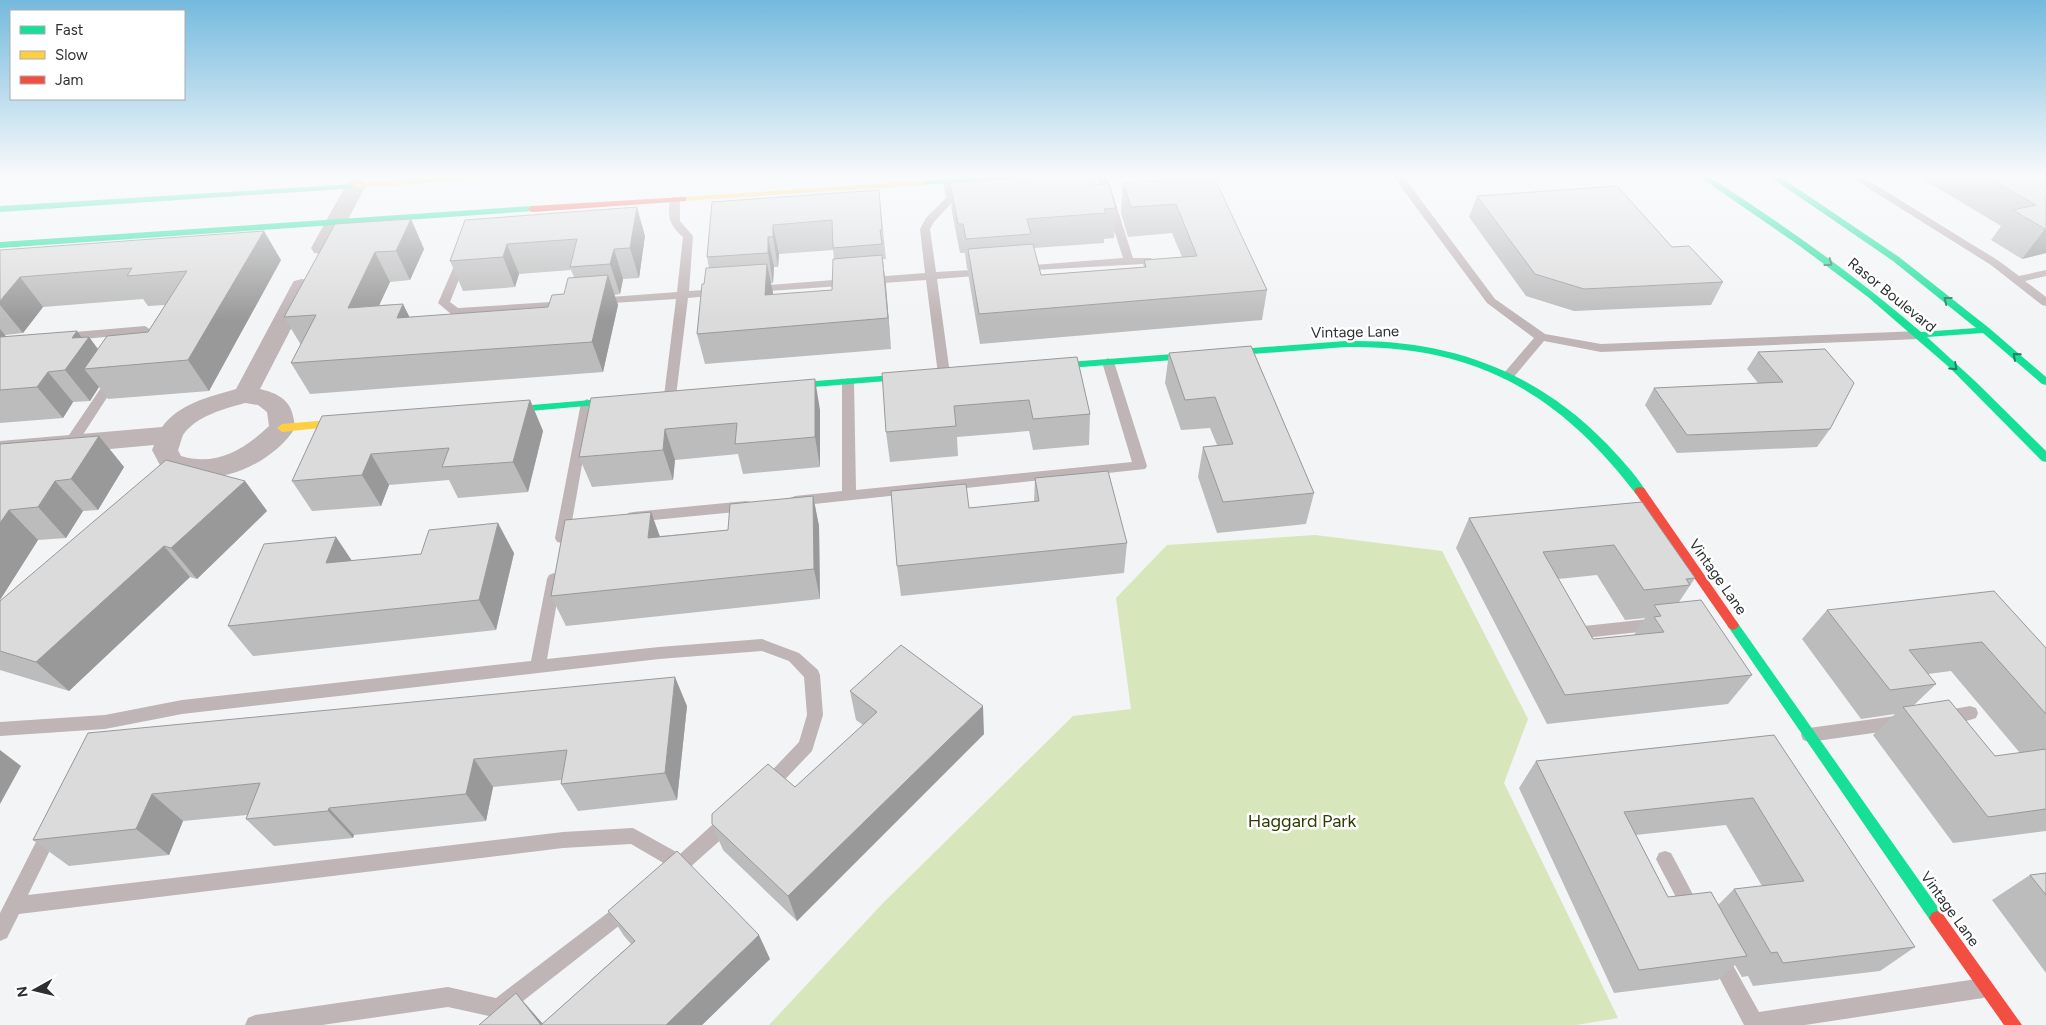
<svg xmlns="http://www.w3.org/2000/svg" width="2046" height="1025" font-family="Figtree,sans-serif">
<style>
.green{fill:#d8e6bb}
.lines{fill:none;stroke-linecap:round;stroke-linejoin:round}
.lane{fill:#bfb4b6;fill-rule:evenodd}
.street{fill:#bfb4b6;fill-rule:evenodd}
.fast{fill:#16e098;fill-rule:evenodd}
.slow{fill:#ffcf43;fill-rule:evenodd}
.jam{fill:#f24e42;fill-rule:evenodd}
.wall{fill:#bcbcbd;fill-rule:evenodd}
.shaded-wall{fill:#99999a}
.building{fill:#dbdbdc;stroke:#99999a}
.oneway{stroke:#237f5f}
.labels{text-anchor:middle;dominant-baseline:central;stroke-width:5;stroke-linejoin:round;paint-order:stroke}
.street-label{font-size:15px;fill:#2e2f30;stroke:#fff}
.near-park-label{font-size:18px;fill:#303d00;stroke:#fff}
</style>
<rect width="100%" height="100%" fill="#f2f4f6"/>
<path class="green" d="M1315 535 1442 551 1528 719 1504 783 1618 1018 1576 1025H769L883 903 1073 716 1131 709 1116 598 1167 545Z"/>
<g class="lines">
<path class="lane" d="M1097 176H1107L1133 258H1151L1159 276 1157 278H1149L1143 264 1017 271 1016 269 1017 267 1021 266 1123 258Z
M1393 176H1403L1495 299 1545 334 1601 344 1919 331 1925 335 1919 339 1601 352 1544 341 1512 379H1504L1502 376 1504 373 1534 338 1487 303Z
M1849 176H1861L1999 261 2019 276 2046 270V276L2025 281 2046 297V306L2042 305 1991 265Z
M948 178 953 181 956 198 934 222 930 229 936 272 987 269 992 272 987 275 937 279 950 374 948 377H940L938 374 926 280 754 292 748 289 754 286 925 273 920 229 926 218 946 198 943 181Z
M675 197 680 200V221L693 236 689 291 720 289 726 292 720 295 688 298 676 396 670 400 664 396 676 299 597 304 591 301 597 298 677 292 683 237C670 226 667 217 670 200Z
M463 254 468 257 450 302 458 308 566 301 572 304 566 307 451 314 438 303 458 257Z
M145 326 151 330 137 351 133 352 127 348 136 334 63 341 57 337 63 333Z
M1108 358 1114 362 1147 466 1145 469 795 506 790 504 788 501 790 498 795 496 842 491V382L848 378 854 382 856 490 1132 462 1102 362Z
M113 375 119 379 75 447H65L64 444 65 441 109 376Z
M587 399 593 403 569 538 567 542 562 543 557 542 555 538 581 403Z
M746 501 751 502 753 506 751 510 746 511 633 522 628 521 626 517 628 513 633 512Z
M554 573 559 575 561 579 547 659 659 647 762 639 767 641 799 653 818 670 820 675 823 715 812 751 772 793 766 796 760 793 758 788 760 783 799 742 807 715 804 677 789 661 762 651 659 659 182 714 105 729 0 736V722L105 715 182 700 531 661 547 579 549 575Z
M1658 618 1663 620 1666 624 1663 628 1658 630 1575 639 1570 637 1567 633 1570 629 1575 627Z
M1970 706 1976 708 1978 713 1976 718C1965 722 1948 726 1937 722L1935 717 1937 712Z
M1902 715 1908 717 1910 722 1908 727 1902 729 1809 742 1803 740 1801 735 1803 730 1809 728Z
M728 814 734 816 737 822 734 828 679 877 673 879 667 877 664 871 667 865 631 844 563 848 19 914 7 938 0 941V913L45 824 51 822 57 824 60 830 28 895 563 832 633 828 680 854 722 816Z
M1665 851 1671 853 1698 904 1701 910 1698 916 1692 919 1686 916 1659 865 1656 859 1659 853Z
M628 899 634 902 637 908 634 914 505 1015 498 1018 448 1007 322 1025H245L248 1018 255 1015 448 987 496 998 622 902Z
M1718 949 1725 951 1759 1012 1983 978 1990 981 1993 988 1990 995 1983 998 1805 1025H1744L1709 958 1711 951Z"/>
<path class="street" d="M356 179 363 181 366 185 333 248 330 253 322 254 314 253 311 248 346 185 349 181Z
M302 279 310 281 313 286 260 389C284 395 293 403 295 428 277 457 237 478 203 478 189 478 175 473 162 469L152 450 154 445 0 459V441L162 427C180 403 209 397 236 389L291 286 294 281ZM245 403 258 405 267 412 269 426C245 449 216 467 181 456L178 450C180 445 181 440 183 435 196 416 224 409 245 403Z"/>
<path class="fast" d="M985 176H1029L1025 178 922 185 918 183 922 181Z
M1698 176H1708C1782 224 1854 274 1921 332L1976 328 1893 261 1769 176H1779L1899 257 1989 328 2046 377V385L2042 384 1983 333 1927 337 1976 382 2046 451V462L2042 461 1950 368 1868 297 1797 244Z
M355 184H358V188L0 212V206Z
M532 206 535 207V211L0 248V242Z
M1346 341C1448 339 1535 370 1607 444 1621 459 1635 474 1646 491L1640 495 1636 494C1559 393 1475 345 1346 347L1042 370 1037 367 1042 364Z
M919 373 924 376 923 378 777 390 772 387 777 384Z
M627 397 632 400 631 402 496 414 491 411 496 408Z
M1733 620 1737 622 1942 913 1945 918 1942 923 1937 925 1932 923 1729 628 1727 625 1729 622Z"/>
<path class="slow" d="M460 176H504L500 178 355 188 351 186 355 184Z
M922 181 926 183 925 185 683 201 679 199 683 197Z
M353 418 357 420 358 422 357 424 282 432 277 428 282 424Z"/>
<path class="jam" d="M683 197H686V201L532 212 528 209 532 206Z
M1640 487 1644 488 1737 622 1739 625 1737 628 1733 630 1729 628 1636 494 1634 491 1636 488Z
M1937 911 1942 913 2022 1025H2004L1932 923 1929 918 1932 913Z"/>
</g>
<path class="wall" d="M0 176H35L0 179Z
M1902 176H1918L1909 180Z
M1918 176H2046V253L2022 259 1991 240 2001 226Z
M1214 177 1267 290 1262 320 980 344 969 279 968 269H967L965 253H960L952 212 950 183 1095 185 1116 208 1114 238 1104 239V243L1034 248 1041 275 1144 267V260L1182 257 1172 233 1128 237 1121 213 1123 183Z
M879 190 886 259H883L891 349 705 364 697 334 704 284 709 268 707 257 712 202ZM833 250 834 259 832 290 773 295 771 283H773L774 267H778L779 254Z
M1477 196 1672 247 1723 282 1711 305 1574 311 1526 296 1469 217Z
M411 219 424 249 410 280 390 282 379 305 403 304 409 317 548 307 564 294 574 277 571 270 519 274 515 287 463 291 450 261 465 220 645 236 639 278 623 279 620 294 614 295 618 305 603 372 310 394 291 363 301 345 284 317Z
M0 250 281 260 209 391 108 399 99 387 90 401 73 402 63 418 0 423ZM143 299 148 306 165 305 148 332 98 349 89 337 82 338 77 331 6 337 5 335 23 333 43 307Z
M1758 352 1830 429 1817 447 1677 453 1645 405 1654 388 1758 383 1747 369Z
M1169 353 1314 493 1306 524 1217 533 1198 477 1203 447 1217 445 1210 428 1181 430 1165 383Z
M1077 357 1090 414 1089 445 1033 450 1029 431 957 437 958 456 890 462 886 432Z
M591 398 820 410V467L743 474 738 454 675 460 673 480 592 487 579 457Z
M530 400 543 431 528 492 458 498 449 480 389 485 381 506 312 511 292 481Z
M99 436 124 467 98 510 83 511 66 538 38 540 0 600V444Z
M1035 478 1127 543 1124 573 901 596 897 566 969 508 1034 502Z
M245 481 267 511 197 579 190 577 69 691 0 670V601Z
M813 496 819 526 820 599 566 626 551 596 660 536 728 530Z
M1642 502 1695 578 1679 602 1752 675 1728 704 1547 724 1456 548 1469 518ZM1597 575 1625 620 1645 618 1634 635 1593 639 1558 579Z
M336 537 352 561 421 554 514 553 496 630 253 656 228 626Z
M1827 610 2046 648V831L1953 843 1873 735 1895 714 1861 719 1802 639ZM1951 671 2020 753 1995 756 1914 705 1936 684 1928 674Z
M850 691 984 734 797 921 723 850 712 824 795 787 863 725 856 720Z
M687 706 677 800 578 811 561 784 562 780 493 787 486 821 354 835 353 838 274 846 246 819 247 815 183 821 169 855 69 866 33 840 88 733Z
M1774 735 1915 947 1880 971 1753 986 1748 976 1742 977 1735 965 1718 980 1614 993 1519 788 1536 761ZM1726 825 1762 886 1734 889 1718 905 1668 897 1636 835Z
M2046 873V973L1992 900 2030 875Z
M608 911 770 959 702 1025H479L516 993 542 1024 631 944 624 936Z"/>
<path class="shaded-wall" d="M1911 176H1918L1909 180Z
M637 207 645 236 639 278 630 248Z
M411 219 424 249 410 280 396 251Z
M773 225 779 254 778 267 773 237Z
M2045 229H2046V253L2022 259Z
M264 231 281 260 209 391 188 360Z
M768 237 774 267 773 283 768 253Z
M507 244 519 274 515 287 503 257Z
M614 249 623 279 620 294 610 264Z
M375 252 390 282 364 338 348 308Z
M882 255 886 285 891 349 888 318Z
M767 264 773 293 771 326 765 295Z
M608 275 618 305 603 372 592 342Z
M20 277 43 307 23 333 0 305V301Z
M403 304 418 334 397 318Z
M0 329 14 346 0 364Z
M77 331 85 342 89 337 111 367 84 369 99 387 90 401 65 370 72 338Z
M48 372 73 402 63 418 37 387Z
M815 379 820 410V467L815 437Z
M530 400 543 431 528 492 513 462Z
M665 429 675 460 673 480 663 450Z
M99 436 124 467 98 510 71 479Z
M371 454 389 485 381 506 362 475Z
M55 481 83 511 66 538 38 507Z
M245 481 267 511 197 579 171 548Z
M813 496 819 526 820 599 814 569Z
M9 510 38 540 0 600V523Z
M651 512 662 542 648 538Z
M498 523 514 553 496 630 479 600Z
M336 537 356 567 326 563Z
M164 546 190 577 69 691 36 662Z
M675 677 687 706 677 800 665 773Z
M983 706 984 734 797 921 788 896Z
M0 750 21 766 0 804Z
M474 759 493 787 486 821 466 794Z
M152 794 183 821 169 855 136 829Z
M329 808 354 835 353 838 328 811Z
M759 935 770 959 702 1025H666Z
M516 993 536 1016 544 1025H541Z"/>
<path class="building" d="M1041 176H1092L1095 185 1109 184 1116 208 1104 209 1106 213 1027 219 1031 234 966 239 963 224H958L950 183Z
M1986 176H2046V229H2045L2013 210 2036 205Z
M1214 177 1267 290 979 314 968 249 1033 244 1041 275 1146 267 1144 260 1197 256 1176 204 1131 207 1123 183Z
M1617 186 1672 247 1689 246 1723 282 1584 289 1535 274 1477 196Z
M879 190 882 230H880L882 244 833 248 832 220 773 225V237H768V253L707 257 712 202Z
M637 207 630 248 614 249 610 264 570 267 577 239 507 244 503 257 450 261 465 220Z
M411 219 396 251 375 252 348 308 403 304 397 318 548 307 552 295 564 294 568 278 608 275 592 342 291 363 316 315 284 317 335 224Z
M264 231 188 360 84 369 107 336 148 332 187 271 127 276 132 268 20 277 0 301V250Z
M882 255 888 318 697 334 702 284H704L706 268 767 264 765 295 832 290 833 259Z
M77 331 72 338 89 337 65 370 48 372 37 387 0 390V337Z
M1251 346 1314 493 1223 502 1203 447 1233 444 1215 397 1185 400 1169 353Z
M1825 349 1854 383 1830 429 1687 435 1654 388 1783 382 1758 352Z
M1077 357 1090 414 1033 419 1029 400 954 406 956 426 886 432 882 373Z
M815 379V437L735 444 737 423 665 429 663 450 579 457 591 398Z
M530 400 513 462 442 467 449 448 371 454 362 475 292 481 322 416Z
M99 436 71 479 55 481 38 507 9 510 0 523V444Z
M166 460 245 481 171 548 164 546 36 662 0 651V601Z
M1108 471 1127 543 897 566 891 491 966 484 969 508 1039 501 1035 478Z
M813 496 814 569 551 596 565 520 651 512 648 538 728 530 730 504Z
M1642 502 1695 578 1686 579 1690 585 1644 590 1614 545 1543 552 1593 639 1664 632 1654 617 1661 616 1654 605 1701 600 1752 675 1565 695 1469 518Z
M498 523 479 600 228 626 264 544 336 537 326 563 421 554 429 530Z
M1994 591 2046 648V714L1982 642 1909 650 1936 684 1890 690 1827 610Z
M901 645 983 706 788 896 712 824V814L768 764 795 787 877 712 850 691Z
M675 677 665 773 561 784 567 750 474 759 466 794 329 808 328 811 246 819 260 783 152 794 136 829 33 840 88 733Z
M1949 700 1995 756 2046 749V809L1988 817 1903 707Z
M1774 735 1915 947 1783 963 1777 952 1771 953 1734 889 1804 881 1753 798 1624 812 1668 897 1711 892 1747 956 1639 970 1536 761Z
M677 851 759 935 666 1025H479L516 993 541 1025 635 941 608 911Z
M2046 873V895L2030 875Z"/>
<defs><path id="oneway-chevron" d="M-2-3.5L2.5 0L-2 3.5" fill="none" stroke-width="1.6" stroke-linecap="round" stroke-linejoin="round" transform="scale(1.25)"/></defs>
<g class="oneway">
<use href="#oneway-chevron" transform="translate(1829 263) rotate(37)"/>
<use href="#oneway-chevron" transform="translate(1947 300) rotate(-142)"/>
<use href="#oneway-chevron" transform="translate(2016 356) rotate(-139)"/>
<use href="#oneway-chevron" transform="translate(1954 367) rotate(43)"/>
</g>
<linearGradient id="sky" x2="0" y2="1"><stop stop-color="#74bade"/><stop offset="0.55" stop-color="#f9fafb"/><stop offset="1" stop-color="#f9fafb" stop-opacity="0"/></linearGradient>
<rect width="2046" height="320" fill="url(#sky)"/>
<g class="labels">
<g class="street-label">
<text transform="translate(1892 295) rotate(39)">Rasor Boulevard</text>
<text transform="translate(1355 332) rotate(-1)">Vintage Lane</text>
<text transform="translate(1718 577) rotate(55)">Vintage Lane</text>
<text transform="translate(1950 909) rotate(54)">Vintage Lane</text>
</g>
<g class="near-park-label">
<text x="1302" y="821">Haggard Park</text>
</g>
</g>
<rect x="10" y="10" width="175" height="90" fill="#ffffff" stroke="#abacac"/>
<rect x="20" y="26" width="25" height="8" fill="#16e098" stroke="#abacac"/>
<text x="55" y="35" font-size="15" fill="#2e2f30">Fast</text>
<rect x="20" y="51" width="25" height="8" fill="#ffcf43" stroke="#abacac"/>
<text x="55" y="60" font-size="15" fill="#2e2f30">Slow</text>
<rect x="20" y="76" width="25" height="8" fill="#f24e42" stroke="#abacac"/>
<text x="55" y="85" font-size="15" fill="#2e2f30">Jam</text>
<g transform="translate(35 990) rotate(262)" stroke="#ffffff" stroke-width="4" paint-order="stroke">
<path d="M0-4L9 19L0 12L-9 19Z" fill="#2e2f30"/>
<text y="-8" font-size="14" font-weight="bold" text-anchor="middle" fill="#2e2f30">N</text>
</g>
</svg>
